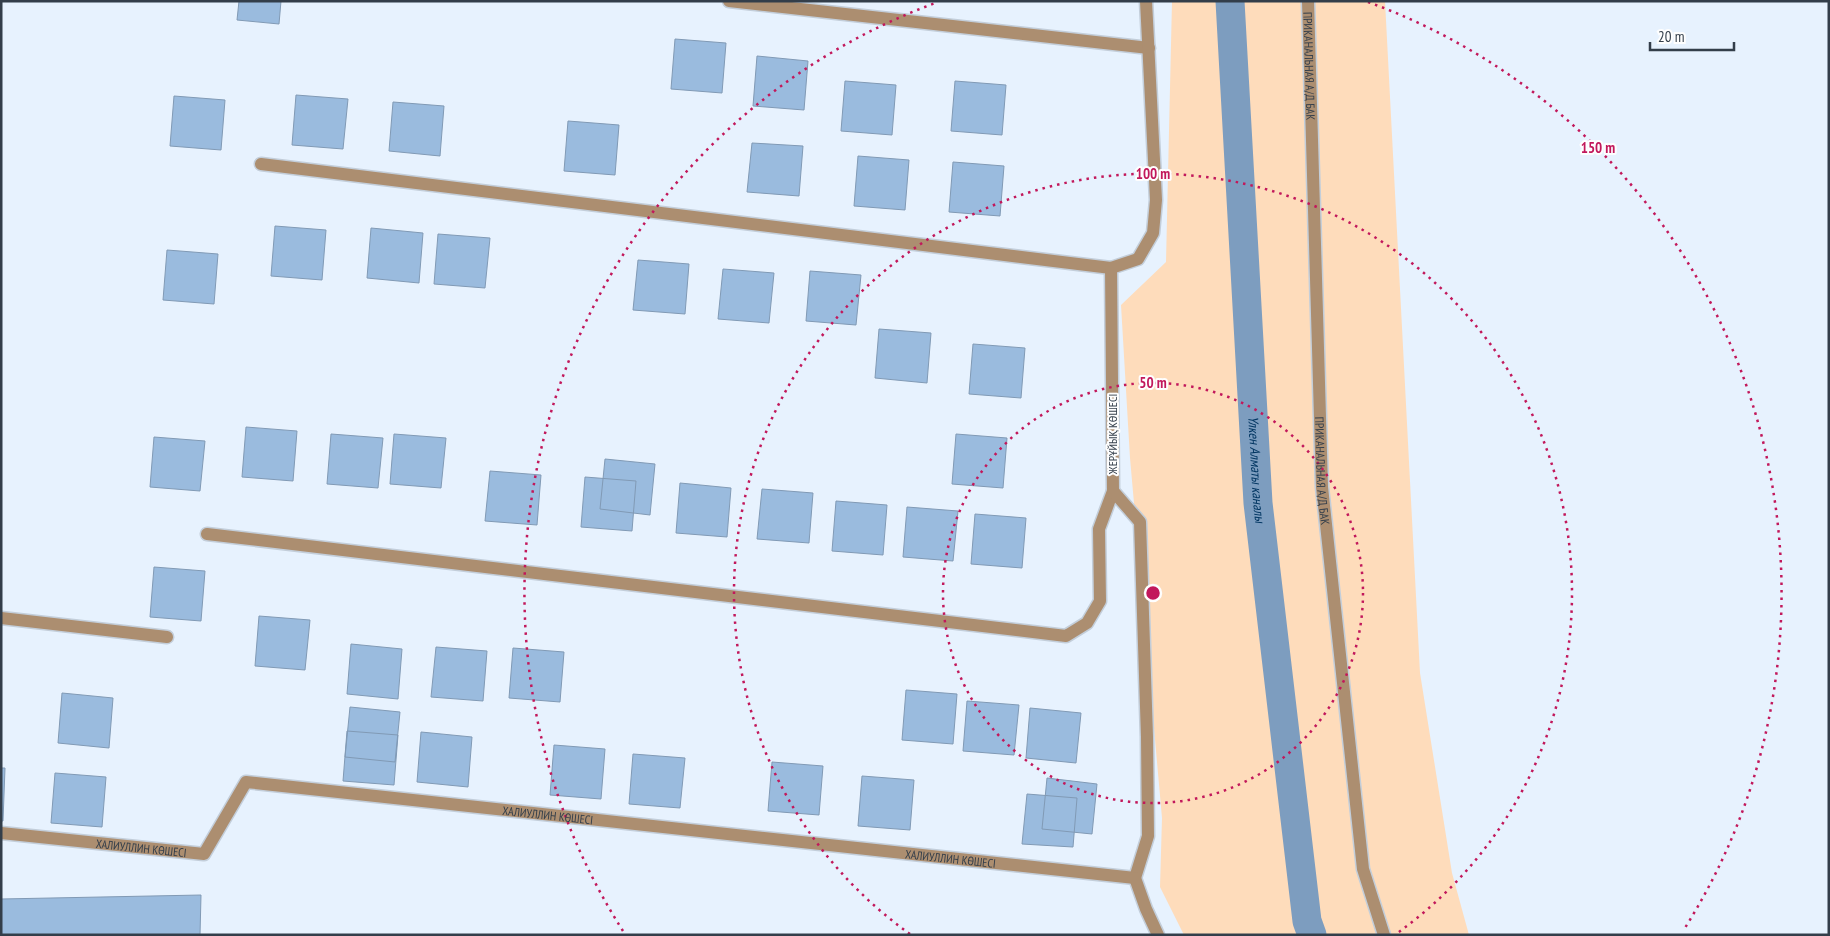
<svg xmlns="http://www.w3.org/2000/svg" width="1830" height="936" font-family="'PT Sans Narrow',sans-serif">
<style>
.green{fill:#fedcbb}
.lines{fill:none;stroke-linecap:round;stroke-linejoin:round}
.canal{stroke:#7d9dbf;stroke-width:29}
.building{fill:#9abbde;stroke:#819ab5}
.minor-casing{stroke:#c3ceda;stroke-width:15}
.minor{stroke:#ac8e70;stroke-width:12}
.ring{fill:none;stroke:#c2185b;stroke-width:2.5;stroke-dasharray:2.5 5}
.labels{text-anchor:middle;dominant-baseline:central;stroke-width:4;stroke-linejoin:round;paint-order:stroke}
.street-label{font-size:12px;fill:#333e4a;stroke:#fefefe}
.water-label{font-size:14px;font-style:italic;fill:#023662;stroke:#fefefe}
.centre{fill:#c2185b;stroke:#fefefe;stroke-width:2.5}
.ring-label{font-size:15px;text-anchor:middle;font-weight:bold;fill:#c2185b;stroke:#fefefe;stroke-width:4;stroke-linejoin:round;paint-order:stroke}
</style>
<rect width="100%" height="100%" fill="#e7f2fe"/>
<path class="green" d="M1172 1H1385L1420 673 1452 873 1469 935H1184L1160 887 1162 818 1130 458 1121 305 1166 262Z"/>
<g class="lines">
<path class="canal" id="s1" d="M1230 1 1258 503 1307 921 1312 935"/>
</g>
<path class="building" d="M239 1H281L279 24 237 20Z
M675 39 726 43 722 93 671 89Z
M757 56 808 61 804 110 753 106Z
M845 81 896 85 892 135 841 131Z
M955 81 1006 85 1002 135 951 131Z
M296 95 348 99 343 149 292 145Z
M174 96 225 100 221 150 170 146Z
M393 102 444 106 440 156 389 151Z
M568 121 619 125 615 175 564 171Z
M752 143 803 146 799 196 747 192Z
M858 156 909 160 905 210 854 206Z
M953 162 1004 166 1000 216 949 212Z
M275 226 326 230 322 280 271 276Z
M371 228 423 233 419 283 367 278Z
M438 234 490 238 485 288 434 284Z
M167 250 218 254 214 304 163 300Z
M638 260 689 264 685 314 633 310Z
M723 269 774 273 769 323 718 319Z
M810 271 861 275 856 325 806 321Z
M879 329 931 333 927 383 875 378Z
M973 344 1025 348 1021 398 969 394Z
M246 427 297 431 293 481 242 477Z
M331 434 383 438 378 488 327 484Z
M394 434 446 438 441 488 390 484Z
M956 434 1007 438 1003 488 952 484Z
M154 437 205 441 200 491 150 487Z
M605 459 655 464 650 515 600 509Z
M490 471 541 475 537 525 485 521Z
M585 477 636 481 632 531 581 527Z
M680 483 731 488 727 537 676 533Z
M762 489 813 493 809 543 757 539Z
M836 501 887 505 883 555 832 551Z
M907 507 958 511 953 561 903 557Z
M975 514 1026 518 1022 568 971 564Z
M154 567 205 571 201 621 150 617Z
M259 616 310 620 305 670 255 666Z
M351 644 402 649 398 699 347 694Z
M436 647 487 651 483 701 431 697Z
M513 648 564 652 560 702 509 698Z
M906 690 957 694 953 744 902 740Z
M62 693 113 698 109 748 58 743Z
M967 701 1019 705 1014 755 963 751Z
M350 707 400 712 395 762 345 757Z
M1030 708 1081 713 1076 763 1026 758Z
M347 731 398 735 394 785 343 781Z
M421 732 472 737 468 787 417 782Z
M554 745 605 749 601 799 550 795Z
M633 754 685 758 680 808 629 804Z
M772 762 823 766 819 815 768 811Z
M1 768H5L3 821H1Z
M55 773 106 777 102 827 51 823Z
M862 776 914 780 910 830 858 826Z
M1047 778 1097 784 1092 834 1042 829Z
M1027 794 1077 798 1073 847 1022 844Z
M201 895 200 935H1V899Z"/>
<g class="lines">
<g class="minor-casing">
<g id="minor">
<path d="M729 1 1149 48"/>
<path id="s2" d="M1308 1 1322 487 1363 869 1384 935"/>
<path d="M261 164 1111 268"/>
<path d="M207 534 1066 636 1087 623 1100 601 1099 529 1113 491"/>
<path d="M1 618 167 637"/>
<path id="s3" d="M1 833 204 854 246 782 1135 878"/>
<path d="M1135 878 1148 836 1147 737 1140 522 1113 491 1111 268 1138 259 1153 233 1156 200 1146 1"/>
<path d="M1135 878 1146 909 1158 935"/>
</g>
</g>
<use href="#minor" class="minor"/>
</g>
<g class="ring">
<circle cx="1153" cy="593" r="210"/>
<path d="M910 934A419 419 0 1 1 1396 934"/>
<path d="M623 931A629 629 0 0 1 938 2M1368 2A629 629 0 0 1 1683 931"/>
</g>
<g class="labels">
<g class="street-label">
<text stroke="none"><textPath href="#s2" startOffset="65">ПРИКАНАЛЬНАЯ А/Д БАК</textPath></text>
<text transform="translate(1112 434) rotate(-90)">ЖЕРҰЙЫҚ КӨШЕСІ</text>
<text stroke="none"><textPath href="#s2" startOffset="470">ПРИКАНАЛЬНАЯ А/Д БАК</textPath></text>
<text stroke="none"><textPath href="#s3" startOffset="591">ХАЛИУЛЛИН КӨШЕСІ</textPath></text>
<text stroke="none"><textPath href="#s3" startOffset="141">ХАЛИУЛЛИН КӨШЕСІ</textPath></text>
<text stroke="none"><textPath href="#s3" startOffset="996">ХАЛИУЛЛИН КӨШЕСІ</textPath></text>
</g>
<g class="water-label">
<text stroke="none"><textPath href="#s1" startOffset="469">Үлкен Алматы каналы</textPath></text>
</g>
</g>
<circle cx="1153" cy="593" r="8" class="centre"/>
<g class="ring-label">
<text x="1598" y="153">150 m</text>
<text x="1153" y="179">100 m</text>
<text x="1153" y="388">50 m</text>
</g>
<rect width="1830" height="936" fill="none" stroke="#333e4a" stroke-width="5"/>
<path d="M1650 42v8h84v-8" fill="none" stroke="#333e4a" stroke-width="2.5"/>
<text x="1658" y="42" font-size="15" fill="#333e4a" stroke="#fefefe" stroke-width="4" paint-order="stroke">20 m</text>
</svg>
